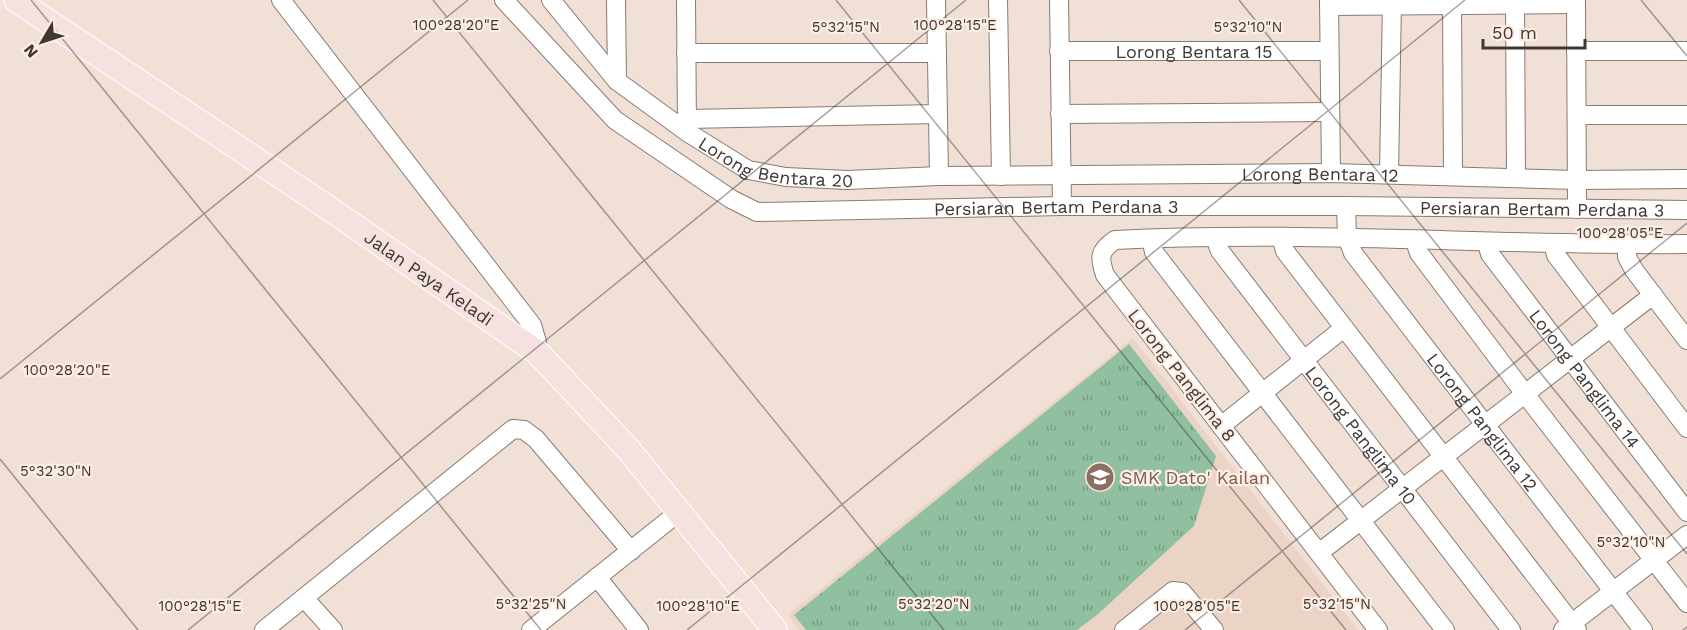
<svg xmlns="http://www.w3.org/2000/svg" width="1687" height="630" font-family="'Work Sans',sans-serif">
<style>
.built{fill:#ebd4c6}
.grass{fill:url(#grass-tufts)}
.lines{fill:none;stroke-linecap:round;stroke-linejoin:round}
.minor-casing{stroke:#8a7b72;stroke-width:20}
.major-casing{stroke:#fff;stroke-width:26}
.minor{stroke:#fff;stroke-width:18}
.major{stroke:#f5e2e0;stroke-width:24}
.ticks{fill:none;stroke:#3e3734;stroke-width:1.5;stroke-opacity:0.45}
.labels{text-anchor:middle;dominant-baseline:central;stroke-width:4.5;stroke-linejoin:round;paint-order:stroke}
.street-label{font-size:18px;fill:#3e3734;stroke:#fdede3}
.education-label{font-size:18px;fill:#785e54;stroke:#fdede3;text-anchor:start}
.ticks-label{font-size:15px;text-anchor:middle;fill:#3e3734;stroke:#fdede3;stroke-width:4.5;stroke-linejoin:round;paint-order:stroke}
</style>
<defs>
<pattern id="grass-tufts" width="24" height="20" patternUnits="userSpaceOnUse" patternTransform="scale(1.5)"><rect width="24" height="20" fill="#90c09f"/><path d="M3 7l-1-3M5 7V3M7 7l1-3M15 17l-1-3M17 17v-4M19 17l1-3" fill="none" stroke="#779d82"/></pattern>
</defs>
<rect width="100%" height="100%" fill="#f0e0d6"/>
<path class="built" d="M1133 338 1358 630H799L788 615Z"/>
<path class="grass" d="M1129 344 1216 456 1194 526 1097 615 1077 630H806L794 615Z"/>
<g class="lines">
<g class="minor-casing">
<g id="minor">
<path d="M281 0 532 325 537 342 538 353"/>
<path id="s1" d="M504 0 615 120 731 199 757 212 1062 206H1346L1687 210"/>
<path id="s2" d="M551 0 617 81 687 132 748 170 786 177 847 180 939 176 1331 173 1577 180 1687 179"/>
<path d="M616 0 617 81"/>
<path d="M686 0 687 130"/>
<path d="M936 0 939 176"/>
<path d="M998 0 1001 176"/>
<path d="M1059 0 1062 206"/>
<path d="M1329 0 1331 173"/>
<path d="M1452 0 1453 176"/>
<path d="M1515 0 1516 178"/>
<path d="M1576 0 1577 209"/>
<path d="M1329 6 1576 4"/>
<path id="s3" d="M1059 51H1329"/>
<path d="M1576 51H1687"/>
<path d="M686 53H937"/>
<path d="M1060 114 1330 112"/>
<path d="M1577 115H1687"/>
<path d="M687 119 938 114"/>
<path d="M1389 174 1392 0"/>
<path id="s4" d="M1346 206 1347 237 1353 253 1643 630"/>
<path d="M1281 237 1285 251 1577 630"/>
<path id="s5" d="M1215 238 1220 251 1511 630"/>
<path d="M1151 239 1154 252 1445 630"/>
<path d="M1415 241 1419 253 1525 394 1687 603"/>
<path id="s6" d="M1487 243 1490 254 1687 512"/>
<path d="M1553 244 1556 255 1687 428"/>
<path d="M1627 245V257L1634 270 1687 340"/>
<path d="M1221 426 1344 328"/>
<path d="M1320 552 1653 295"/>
<path d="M597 577 639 630"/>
<path d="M304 598 333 630"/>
<path d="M264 630 513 429 524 430 536 439 631 551"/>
<path d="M531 630 679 512"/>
<path d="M1124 630 1173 591 1182 592 1214 630"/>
<path d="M1378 630 1105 275C1099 257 1099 251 1115 240 1306 230 1496 246 1687 244"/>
<path d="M1563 630 1687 535"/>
</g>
</g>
<g class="major-casing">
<g id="major">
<path id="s7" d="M16 0 324 205 538 353 628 449 775 630"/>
</g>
</g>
<use href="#minor" class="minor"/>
<use href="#major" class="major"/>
</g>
<path class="ticks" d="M31 0 541 630M433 0 944 630M836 0 1346 630M1239 0 1687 554M1641 0 1687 56M0 379 468 0M0 459 138 630M188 630 966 0M687 630 1465 0M1185 630 1687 223M1683 630 1687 627"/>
<defs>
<g id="school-disc" transform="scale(1.5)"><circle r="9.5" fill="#8d6e63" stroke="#fdede3"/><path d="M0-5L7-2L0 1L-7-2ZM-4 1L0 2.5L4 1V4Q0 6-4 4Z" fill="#fff"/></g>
</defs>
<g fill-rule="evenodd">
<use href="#school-disc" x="1100" y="477"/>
</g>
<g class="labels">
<g class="street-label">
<text stroke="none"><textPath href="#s3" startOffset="135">Lorong Bentara 15</textPath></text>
<text stroke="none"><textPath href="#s2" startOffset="288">Lorong Bentara 20</textPath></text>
<text stroke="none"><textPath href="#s2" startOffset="836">Lorong Bentara 12</textPath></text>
<text stroke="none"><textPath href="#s1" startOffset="632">Persiaran Bertam Perdana 3</textPath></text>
<text stroke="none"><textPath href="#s1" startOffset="1118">Persiaran Bertam Perdana 3</textPath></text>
<text stroke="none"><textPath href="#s7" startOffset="498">Jalan Paya Keladi</textPath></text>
<text transform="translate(1182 375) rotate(52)">Lorong Panglima 8</text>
<text stroke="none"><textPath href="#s6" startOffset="168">Lorong Panglima 14</textPath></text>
<text stroke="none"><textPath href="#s4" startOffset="261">Lorong Panglima 12</textPath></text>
<text stroke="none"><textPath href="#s5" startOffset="246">Lorong Panglima 10</textPath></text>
</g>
<g class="education-label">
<text x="1121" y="477">SMK Dato' Kailan</text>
</g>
</g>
<g class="ticks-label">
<text x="456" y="30">100°28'20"E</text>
<text x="955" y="30">100°28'15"E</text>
<text x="846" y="32">5°32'15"N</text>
<text x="1248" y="32">5°32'10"N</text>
<text x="1620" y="238">100°28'05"E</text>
<text x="67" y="375">100°28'20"E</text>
<text x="56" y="476">5°32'30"N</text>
<text x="1631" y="547">5°32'10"N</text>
<text x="531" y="609">5°32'25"N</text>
<text x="934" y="609">5°32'20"N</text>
<text x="1337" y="609">5°32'15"N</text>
<text x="200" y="611">100°28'15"E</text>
<text x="698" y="611">100°28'10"E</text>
<text x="1197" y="611">100°28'05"E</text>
</g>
<g transform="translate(42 42) rotate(231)" stroke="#fdede3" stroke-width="4.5" paint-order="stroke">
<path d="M0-4.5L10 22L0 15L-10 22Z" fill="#3e3734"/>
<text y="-9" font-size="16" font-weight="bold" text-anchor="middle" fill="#3e3734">N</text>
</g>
<path d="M1483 39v9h102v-9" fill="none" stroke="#3e3734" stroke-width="3"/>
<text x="1492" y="39" font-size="18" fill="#3e3734" stroke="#fdede3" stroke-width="4.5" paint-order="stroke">50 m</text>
</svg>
